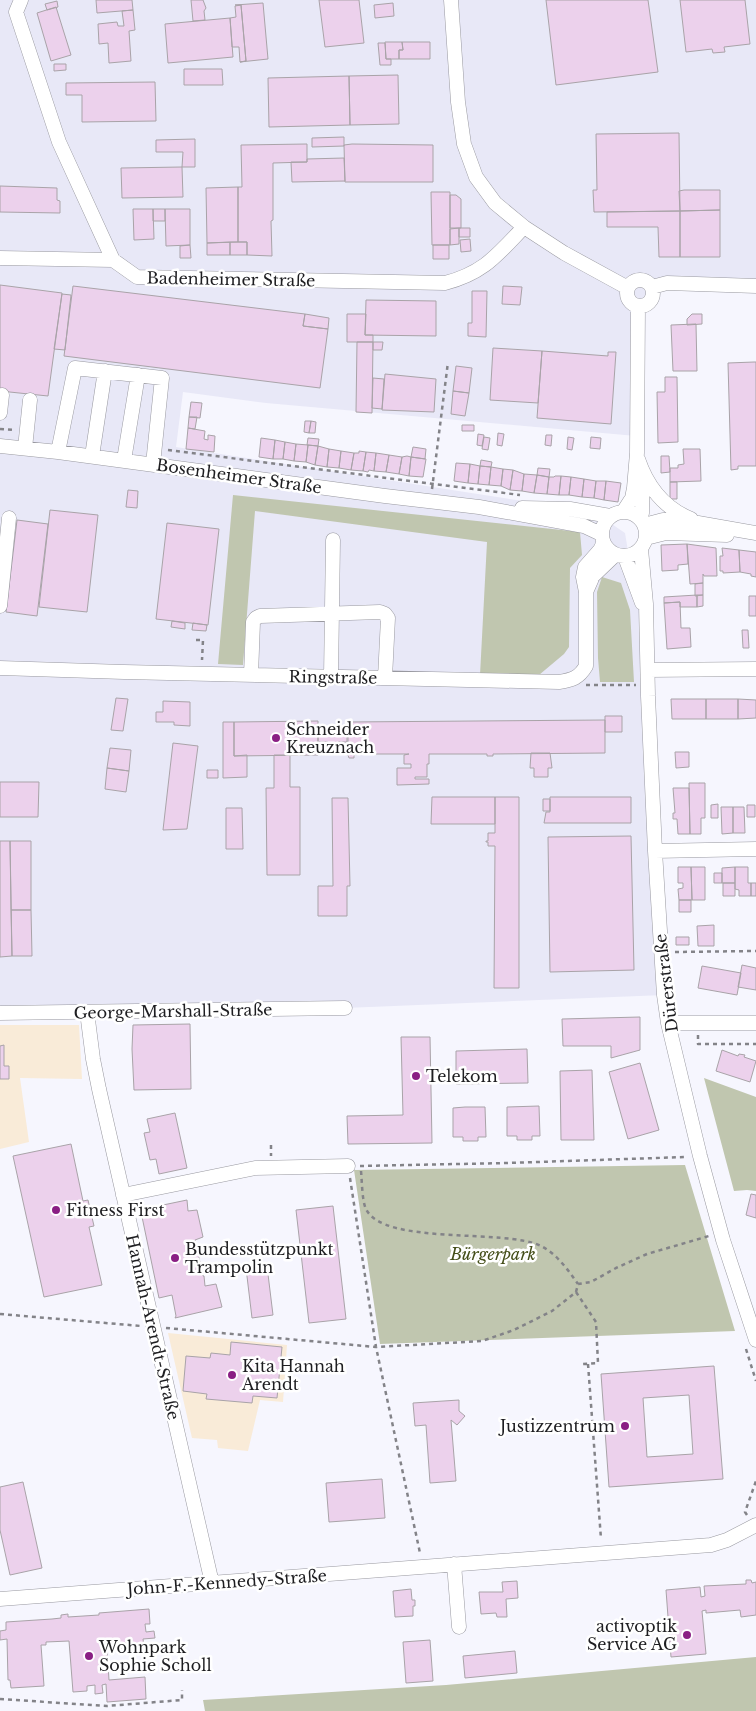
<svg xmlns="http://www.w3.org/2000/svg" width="756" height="1711" font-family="'Libre Baskerville',serif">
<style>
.built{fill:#e8e8f7}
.education{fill:#f9ebd8}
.green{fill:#c0c6af}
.building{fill:#ecd1ec;stroke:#a9a3a8;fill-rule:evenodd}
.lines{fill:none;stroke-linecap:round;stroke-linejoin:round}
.minor-casing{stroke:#9999a0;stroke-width:15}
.path{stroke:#838388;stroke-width:2.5;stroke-dasharray:4 4;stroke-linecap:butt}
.minor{stroke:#fff;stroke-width:14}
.poi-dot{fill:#8a1f84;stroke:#fff;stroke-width:2}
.labels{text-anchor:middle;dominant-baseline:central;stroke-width:5;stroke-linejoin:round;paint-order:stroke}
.street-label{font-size:16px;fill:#1e1e21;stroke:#fff}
.poi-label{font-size:16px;fill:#1e1e21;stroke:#fff;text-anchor:start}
.park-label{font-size:16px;font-style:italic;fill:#444e19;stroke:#fff}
</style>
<rect width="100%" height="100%" fill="#f6f6fe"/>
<path class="built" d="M0 0H756V286L653 290 651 300 642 306 636 436 266 403 183 392 176 447 594 512 625 533 637 605 645 626 664 995 345 1008 0 1010Z"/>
<path class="education" d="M0 1025H79L82 1079 20 1078 29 1142 0 1149Z
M168 1333 287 1345 283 1402 260 1400 248 1451 218 1448 217 1440 192 1438Z"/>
<path class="green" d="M233 495 580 532 582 555 570 568 569 647 564 654 539 675H480L487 542 255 511 243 665 218 664Z
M602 577 621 583 630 610 634 682H600L598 658 597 592Z
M704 1078 756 1097V1191L747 1190 734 1191Z
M685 1165 735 1331 380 1344 354 1170Z
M756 1657V1711H205L203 1700 446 1685Z"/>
<path class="building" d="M96 0H132L133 10 97 13Z
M191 0H203L206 8 204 11 205 20 193 21Z
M319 0H359L364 43 325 47Z
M546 0H648L658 72 556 85Z
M680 0H745L750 44 724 47 725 52 713 53 712 49 686 52Z
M57 1 58 7 47 10 45 4Z
M263 3 268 59 240 62 246 61 241 5H235Z
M393 3 394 16 375 18 374 5Z
M241 5 246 61 240 62 239 47H232L230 18 236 17 235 6Z
M56 7 71 55 51 61 37 13Z
M133 10 135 30 129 31 131 61 109 63 108 43 99 44 98 24 117 22 118 26H124L122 11Z
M230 18 233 57 168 63 165 24Z
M385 42H402L403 50H399V59H386Z
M402 42H430V59H399V50H403Z
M378 43H385L386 59H391V65H380Z
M54 64H66V70L54 71Z
M184 69H222L223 85H184Z
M398 75 399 124 350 125 349 76Z
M349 76 350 125 269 127 268 78Z
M155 82 156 121 82 122V95H66V83Z
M679 133 680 211 594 212 593 190H597L596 134Z
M344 137V146L312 147V138Z
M195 139V167H182L183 152H156V140Z
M307 144V162L273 163V220L271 221 272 256 247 255V242H238V187H242L241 145Z
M352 144 433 145V182H345L344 145Z
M344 158 345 181 292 182 291 162H307V159Z
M182 167 183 197 122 198 121 168Z
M0 186 57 188V200L60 201V213L0 212Z
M238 187V242L207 243 206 188Z
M684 190H720V210L680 211 679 191Z
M431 192H450V245H432Z
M450 195H456L461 199V228H450Z
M133 209H153L154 239 134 240Z
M153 209H165V221H153Z
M165 209H190V245L166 246Z
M720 210V257H680V211Z
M680 211V257H659L658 227H607V212Z
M459 228V244L450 245V229Z
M459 228H470V237H459Z
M470 239 471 251 461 252 460 240Z
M230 242V255H207V243Z
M230 242H247V255H230Z
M190 245 191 258H180V246Z
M433 245H449V259H433Z
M0 285 62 293 48 396 0 391Z
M73 286 305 314 303 326 328 329 320 388 64 356Z
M503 286 522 287 520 305 502 304Z
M472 291H487L486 337 468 336V323H472Z
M62 294 71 295 65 350 54 349Z
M366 300 436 301V336L365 335Z
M305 314 329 318 328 329 303 326Z
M347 314H366L365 335H373V342H347Z
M692 314H702V324L687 325V319Z
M696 324 697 371H673L671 325Z
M357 342H373L372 413 356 412Z
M373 342H383L382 350H373Z
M493 348 542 351 538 403 490 400Z
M542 351 608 356V352H616L611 424 537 418Z
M754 362H756V466H738V469L731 470 728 363Z
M456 366 472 368 469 393 453 391Z
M385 374 436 379 434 412 382 410Z
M665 377H677L678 442 658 443 657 392H665Z
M373 378 384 379 382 409 372 408Z
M453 391 469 393 465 416 451 414Z
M191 402 202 403 200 418 189 417Z
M189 417H197L195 429 188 428Z
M305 421H311L309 433 304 432Z
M311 421 316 422 315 433H309Z
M462 425H474V431H462Z
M188 428 205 431 204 439 208 440V435L215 436 214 452 186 449Z
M498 433 504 434 502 446 497 445Z
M478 434 484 435 482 446 477 445Z
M546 435H552L551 446 545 445Z
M484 437 490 438 488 450 482 449Z
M568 437 574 438 572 450 567 449Z
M591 437 601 438 600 449 590 448Z
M261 438 275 440 273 459 259 457Z
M308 438 319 439 318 446 307 445Z
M275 440 285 442 283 459H273Z
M285 442 296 444 294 461 283 459Z
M296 444 308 445 306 462 294 461Z
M308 445 318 446 315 465 306 462Z
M318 446 329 449 327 467 315 465Z
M413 447 426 449 425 459 411 457Z
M329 449 341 451 339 468 327 467Z
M683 449H700L701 481 670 482V468H678V465L684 464Z
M341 451 354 453 351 470 339 468Z
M359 451 366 452 363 471 351 470 354 453H359Z
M366 452 376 453 374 471 369 470 368 472 363 471Z
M376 453 389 455 386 472 374 471Z
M389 455 402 457 399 474 386 472Z
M407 456 411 457 409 476 399 474 402 457Z
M661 456H669L670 472 661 473Z
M411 457 426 459 423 477 409 476Z
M481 460 492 462 491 467 480 466Z
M456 463 470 464 468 483 454 481Z
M470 464 480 466 478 484 468 483Z
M480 466 491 467 489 485 478 484Z
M491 467 503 469 501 486 489 485Z
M538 468 550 469 549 477 537 475Z
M503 469 513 470 510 490 501 486Z
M513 470 524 474 522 491 510 490Z
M524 474 537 475 534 493 522 491Z
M537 475 549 477 547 494 534 493Z
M555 476H561L559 495 547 494 549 477H554Z
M561 476 571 477 569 495H559Z
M571 477 584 479 582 497 569 495Z
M584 479 596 481 594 498 582 497Z
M596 481H606L604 500 594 498Z
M606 481 621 483 618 502 604 500Z
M670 482H677V499H670Z
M128 490 138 491 137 508 126 507Z
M50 510 98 515 87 612 39 607Z
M17 520 48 524 37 616 6 612Z
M167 523 219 529 208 625 156 619Z
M687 544 688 564 678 565V570L662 571 661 545Z
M687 544 716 548 717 576H704L703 574V583L690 584Z
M722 548 739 550 740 572 723 573V571H720V556H723Z
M739 550 756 552V577L751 576V574L740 572Z
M703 583V595L695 596V584Z
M697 595H703V606L697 607Z
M697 595V607H680V602L664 603V597Z
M749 596H756V616H749Z
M680 602 681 628H690L691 647 667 649 664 603Z
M172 621 185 623V629L171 627Z
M193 623 207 625 206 631 192 630Z
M742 630H748L749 648H743Z
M116 698 128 699 123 731 111 730Z
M671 699H706V719H672Z
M706 699H738V719H706Z
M738 699 756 700V718L738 719Z
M163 701 190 702V726L174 725V722H156V712H163Z
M605 716H622V732H605Z
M605 720V753L493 754V756H487V754H429V764H427V777H415V779H429V784L397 785V768H411V764H404V755L409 754H354V758H349L348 755V722Z
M318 721V755L234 756V722Z
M223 722H234V756L247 755V777L223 778Z
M333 731 336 734H347V742H338V745H328V742H318V734H330Z
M173 743 198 746 187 829 163 830Z
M110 748 131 750 129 771 107 768Z
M675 752H689V767L676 768Z
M531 753H550L552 768H548V777H534V768H530Z
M274 755H290V787H300V875H267L266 788H274Z
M107 768 129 771 126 792 105 789Z
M207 770H218V778H207Z
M0 782H39L38 817H0Z
M689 783H705V818H701V834H690Z
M673 788H689L690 834H678L677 819H673V813H675Z
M432 797H495V824H431Z
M495 797H519V988H494L495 846H488V842H486V841H488V833H495Z
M550 797H631V823H544L546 812H550Z
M332 798H348L350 886H347V916H318V886H333Z
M543 799H550V811H543Z
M718 804V818H711V805Z
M747 805H755V817H747Z
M721 807H733V833L722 834Z
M733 807H744L745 833H733Z
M226 808H242L243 849H226Z
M631 836 634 970 550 972 548 837Z
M0 841H10L12 956 0 957Z
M10 841H31V910H11Z
M678 867H691L692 900H679L678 889 683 888V883H678Z
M691 867H705V900H692Z
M735 867V883H722V868Z
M735 867H748V883H751V896H739V890L735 889Z
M714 873H722V883H714Z
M723 883H735V896H723Z
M751 883H756V896H751Z
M679 900H691V912H679Z
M11 910H31L32 956H12Z
M714 925V946H698L697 926Z
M676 937H689V945H676Z
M742 965 756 968V990L738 987Z
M702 966 741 973 737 995 698 988Z
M640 1017V1050L611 1058V1046H563L562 1019Z
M190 1024 191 1089 134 1090 132 1049 133 1025Z
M401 1037H430L432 1143 348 1144 347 1116 403 1115Z
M4 1045V1066H9V1079H0V1046Z
M527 1049 528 1083 456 1084V1051Z
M722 1050 738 1056 739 1054 745 1055 744 1057 756 1061 750 1082 716 1071Z
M640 1063 659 1130 628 1139 609 1072Z
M592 1070 594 1140H561L560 1071Z
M539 1106 540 1136H532V1140H517V1136H507V1107Z
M465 1107H485L486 1137H478V1141H463V1137H453V1108Z
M175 1113 187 1168 159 1174 156 1159 150 1160 144 1133 150 1132 147 1119Z
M71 1144 83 1201 88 1200 94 1226 89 1227 102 1285 44 1297 13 1156Z
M751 1194 756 1195V1218L746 1215Z
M187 1200 188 1211 197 1210 203 1237 195 1240 203 1276H204L205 1286 216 1284 222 1307 175 1318 176 1316 172 1295 159 1298 141 1212 139 1210Z
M333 1206 346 1319 309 1323 296 1210Z
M267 1266 273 1315 252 1318 246 1268Z
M231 1342 282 1347 277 1398 253 1396 252 1403 206 1399 207 1394 183 1391 186 1356 210 1358 211 1353 230 1355Z
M714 1366 723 1479 609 1487 601 1374ZM689 1395 693 1454 647 1457 643 1398Z
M459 1400V1411L465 1416 457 1425 451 1420 456 1481 430 1483 426 1425 415 1426 413 1403Z
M382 1479 385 1518 329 1522 326 1483Z
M23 1482 42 1568 10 1575 0 1530V1487Z
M746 1580H751L752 1583 756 1582V1615L741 1617 740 1610 706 1613V1610L702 1611 706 1654 671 1657 666 1590 700 1587 701 1597 705 1596 704 1586 746 1584Z
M517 1581 518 1598 506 1599 507 1617H497L496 1613 481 1614 479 1592H503L502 1582Z
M411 1589 412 1600H415V1606H413V1616L395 1617 393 1591Z
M149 1609 150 1624H145L146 1632 154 1631 155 1638 143 1639 144 1647 107 1650 109 1680 145 1677 146 1699 107 1702 106 1684 102 1685 103 1693 95 1694V1685L87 1686V1691L73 1692 69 1641 46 1642V1645H41L44 1686 11 1688 10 1680H8L7 1639 0 1640V1631L6 1630V1622L52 1619 61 1618V1615L68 1614V1617L99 1615V1613Z
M430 1640 433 1681 406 1683 403 1642Z
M515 1651 517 1673 465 1678 463 1656Z"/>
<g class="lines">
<g class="minor-casing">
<path id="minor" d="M21 0 16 12 59 142 113 260 137 277 445 283C484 273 497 255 524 227
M451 0 458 102 464 144 476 177 495 203 524 227 564 253 628 288
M0 258 113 260
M627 293a13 13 0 1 1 26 0a13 13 0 1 1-26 0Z
M652 287 667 283 756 286
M0 413 2 395
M0 446 58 452 385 496 479 507 584 526 601 534
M25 448 30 400
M58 452 75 368 162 378 153 464
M92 456 105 371
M638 459C647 486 664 508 691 519
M124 460 138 375
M522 508 570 509 610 516
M602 534a22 22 0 1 1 44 0a22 22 0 1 1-44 0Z
M623 512 632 498 634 488 637 453 638 306
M640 519 642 513 643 475
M644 525 663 520H675L698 523 756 533
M646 538 666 533 727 535
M641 549 646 604 648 696 655 851 664 995 668 1023 700 1156 723 1240 756 1340
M625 557 642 603
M586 592 593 576 615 555
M0 606 9 518
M0 668 124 672 559 682C572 680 579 678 586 666V592L583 577 585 567 600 550 603 544
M648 670 756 669
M251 675 253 622 256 618 260 616 380 612 385 614 388 618 385 678
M331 677 333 540
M655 851 756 849
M87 1012 93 1059 99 1089 212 1583
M0 1013 345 1008
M668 1023H756
M123 1195 255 1168 348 1166
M454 1564 459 1627
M0 1599 711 1545 727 1540 756 1525"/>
</g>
<path class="path" d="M0 429 14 430
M168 450 520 495
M432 489 448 362
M196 640H203L202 660
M586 685H636
M675 952 756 951
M698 1035V1044H756
M271 1145V1156
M360 1166 507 1163 686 1157
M361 1171C362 1181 362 1201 366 1209 384 1246 504 1228 541 1246 557 1254 568 1270 578 1284
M350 1178 376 1347 420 1553
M576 1292 596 1322 598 1363 582 1364
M0 1314 141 1326
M166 1328 376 1347 482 1341 514 1330 552 1311 576 1292 578 1284 591 1282 616 1268 647 1254 709 1236
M746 1349 756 1381
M588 1364 601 1539
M747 1515 745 1512 756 1481
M0 1699 107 1706 182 1700V1690"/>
<use href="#minor" class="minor"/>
</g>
<g class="poi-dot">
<circle cx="276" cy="738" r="5"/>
<circle cx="416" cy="1076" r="5"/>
<circle cx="56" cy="1210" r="5"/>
<circle cx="175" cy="1258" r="5"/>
<circle cx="232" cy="1375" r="5"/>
<circle cx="625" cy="1426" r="5"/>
<circle cx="687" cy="1635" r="5"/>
<circle cx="89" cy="1656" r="5"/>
</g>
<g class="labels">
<g class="street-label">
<text transform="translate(231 279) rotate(1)">Badenheimer Straße</text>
<text transform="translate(239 476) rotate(8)">Bosenheimer Straße</text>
<text transform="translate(333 677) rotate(1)">Ringstraße</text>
<text transform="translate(666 983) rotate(-97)">Dürerstraße</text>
<text transform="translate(173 1011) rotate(-1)">George-Marshall-Straße</text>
<text transform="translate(153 1327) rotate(77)">Hannah-Arendt-Straße</text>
<text transform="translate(227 1582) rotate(-4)">John-F.-Kennedy-Straße</text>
</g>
<g class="poi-label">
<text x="286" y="729">Schneider<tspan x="286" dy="18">Kreuznach</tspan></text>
<text x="426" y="1076">Telekom</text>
<text x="66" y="1210">Fitness First</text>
<text x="185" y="1249">Bundesstützpunkt<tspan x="185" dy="18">Trampolin</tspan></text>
<text x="242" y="1366">Kita Hannah<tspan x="242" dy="18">Arendt</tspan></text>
<text x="615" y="1426" text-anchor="end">Justizzentrum</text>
<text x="677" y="1626" text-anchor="end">activoptik<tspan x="677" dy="18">Service AG</tspan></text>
<text x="99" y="1647">Wohnpark<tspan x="99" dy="18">Sophie Scholl</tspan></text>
</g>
<g class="park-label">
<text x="493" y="1254">Bürgerpark</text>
</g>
</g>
</svg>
